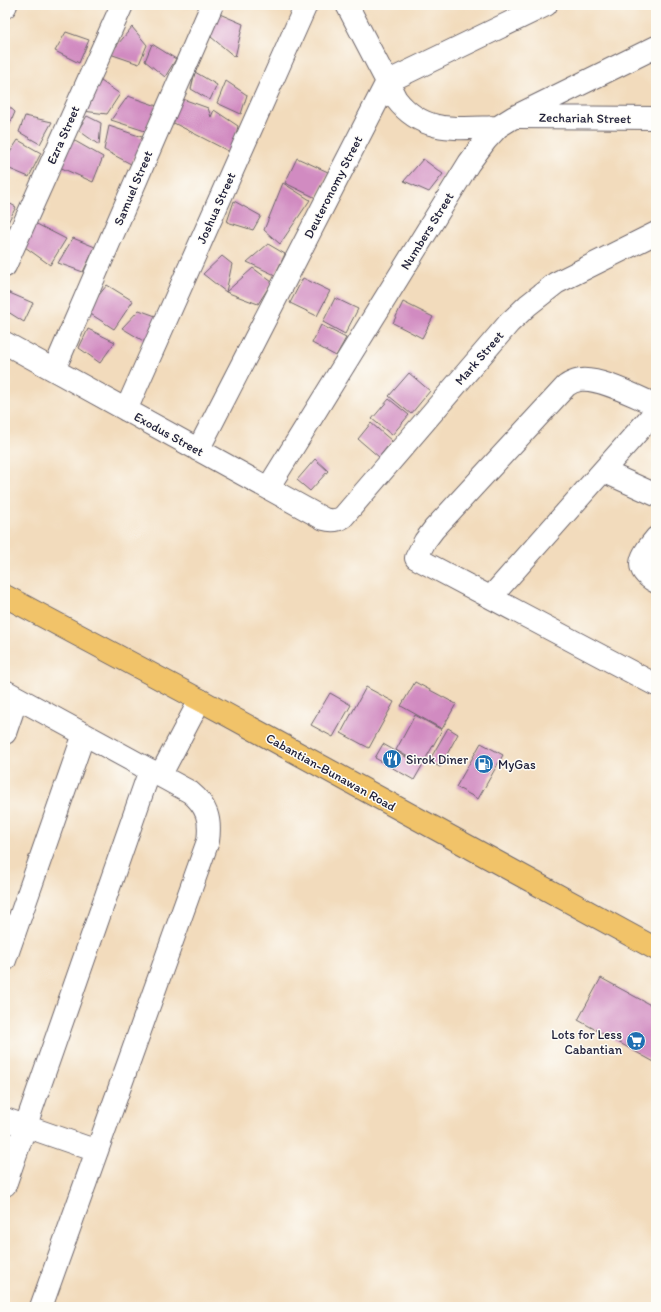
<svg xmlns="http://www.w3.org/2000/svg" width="661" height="1312" font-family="Itim,sans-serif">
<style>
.building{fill:#d18bc1}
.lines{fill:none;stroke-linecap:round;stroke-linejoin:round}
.minor-casing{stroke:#6b6368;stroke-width:24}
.major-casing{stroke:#6b6368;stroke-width:24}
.minor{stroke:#fff;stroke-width:22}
.major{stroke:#f1c369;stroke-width:22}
.labels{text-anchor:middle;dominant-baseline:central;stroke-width:3;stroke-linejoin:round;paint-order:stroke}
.street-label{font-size:13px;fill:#22223b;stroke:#fdfcf7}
.poi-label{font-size:13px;fill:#22223b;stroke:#fdfcf7;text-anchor:start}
</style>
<rect width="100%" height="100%" fill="#fdfcf7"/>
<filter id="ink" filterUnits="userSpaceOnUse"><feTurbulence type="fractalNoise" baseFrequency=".025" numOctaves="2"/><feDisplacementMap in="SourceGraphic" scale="8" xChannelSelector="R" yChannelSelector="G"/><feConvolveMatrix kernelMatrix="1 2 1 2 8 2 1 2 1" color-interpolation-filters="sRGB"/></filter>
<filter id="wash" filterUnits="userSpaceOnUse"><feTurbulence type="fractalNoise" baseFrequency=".012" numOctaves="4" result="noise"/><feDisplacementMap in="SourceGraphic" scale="16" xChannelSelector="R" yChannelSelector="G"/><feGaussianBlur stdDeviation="0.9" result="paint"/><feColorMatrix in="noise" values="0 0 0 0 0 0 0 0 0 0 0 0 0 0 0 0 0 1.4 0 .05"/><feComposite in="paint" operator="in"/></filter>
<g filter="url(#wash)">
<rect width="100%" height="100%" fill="#f2dbbc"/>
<g id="blocks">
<path class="building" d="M215 12 243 24 235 57 211 37Z
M132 27 147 45 139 64 110 54Z
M66 32 89 40 79 63 55 51Z
M152 44 176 59 165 77 145 61Z
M195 72 217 85 210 100 191 89Z
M101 81 120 94 107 114 83 111Z
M226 81 247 95 241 114 217 103Z
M128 96 157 106 145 131 111 120Z
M180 98 208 108 211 117 214 110 238 126 232 153 170 121Z
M5 103 15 112 5 136Z
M25 116 52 122 40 144 19 132Z
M87 116 101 123 99 145 78 130Z
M109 126 145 138 131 164 104 150Z
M68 137 103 157 93 182 57 166Z
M18 140 41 153 29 177 5 167V160Z
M297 158 328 172 316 198 285 183Z
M423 159 443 174 429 192 404 181Z
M283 183 310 200 280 244 264 230Z
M5 201 16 207 5 228Z
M234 201 261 216 253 230 227 222Z
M31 221 66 239 50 265 25 247Z
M73 238 95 247 83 272 58 263Z
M268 244 285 254 275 275 247 262Z
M222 256 232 264 226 292 203 274Z
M253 268 272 282 258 304 226 292Z
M303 278 330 291 317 316 290 303Z
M107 285 133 301 114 329 86 311Z
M5 291 33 303 24 322 5 310Z
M335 298 358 309 345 334 323 322Z
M403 302 433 317 422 338 393 323Z
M139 310 161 318 150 345 122 328Z
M321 325 346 338 336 356 312 343Z
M88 329 115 342 100 363 79 348Z
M409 373 430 391 411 414 389 396Z
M389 399 409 415 392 435 372 419Z
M371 423 392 441 379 457 358 439Z
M315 459 328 471 310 491 297 480Z
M415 682 456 704 442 729 401 706Z
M366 687 394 702 369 748 341 733Z
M330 693 351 705 333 737 311 725Z
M415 715 442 730 422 765 396 750Z
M448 728 458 734 440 767 429 761Z
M481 743 503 755 478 799 456 787Z
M383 744 422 766 414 780 375 758Z
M601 978 656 1008V1063L578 1020Z"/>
</g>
</g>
<g filter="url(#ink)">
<use href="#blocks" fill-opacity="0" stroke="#6b6368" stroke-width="1"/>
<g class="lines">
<g class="minor-casing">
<path id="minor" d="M347 5 396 99C424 135 458 128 498 127
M5 7 6 5
M519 117 656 118
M5 266 122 5
M5 343 324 519C331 521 337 521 343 517L509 323 528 305 556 283 656 233
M54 370 212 5
M656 405C637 397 599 377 580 380 574 381 570 383 566 386L434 529 425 541 416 558 656 685
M126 410 306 5
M198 450 387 82 546 5
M603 471 656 495
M268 488 469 163 486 140 498 127 514 117 656 47
M656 538C642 555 631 568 656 582
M491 597 656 411
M5 691 190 792C207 806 211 819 208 841L41 1307
M5 733 17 698
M160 776 200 700
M5 960 84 734
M5 1119 97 1151
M5 1185 150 770"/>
</g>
<g class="major-casing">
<path id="major" d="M5 596 200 700 656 949"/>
</g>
<use href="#minor" class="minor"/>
<use href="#major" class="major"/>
</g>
</g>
<defs>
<g id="restaurant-disc" transform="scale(1)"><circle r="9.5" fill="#1f6fb2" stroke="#fdfcf7"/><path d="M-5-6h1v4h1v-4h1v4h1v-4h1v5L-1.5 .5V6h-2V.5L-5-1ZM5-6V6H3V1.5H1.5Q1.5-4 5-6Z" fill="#fff"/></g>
<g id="fuel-disc" transform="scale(1)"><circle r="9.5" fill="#1f6fb2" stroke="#fdfcf7"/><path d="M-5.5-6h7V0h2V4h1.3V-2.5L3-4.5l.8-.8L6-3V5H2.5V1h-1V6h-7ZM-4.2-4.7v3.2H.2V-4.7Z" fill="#fff"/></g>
<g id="supermarket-disc" transform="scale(1)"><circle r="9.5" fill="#1f6fb2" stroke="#fdfcf7"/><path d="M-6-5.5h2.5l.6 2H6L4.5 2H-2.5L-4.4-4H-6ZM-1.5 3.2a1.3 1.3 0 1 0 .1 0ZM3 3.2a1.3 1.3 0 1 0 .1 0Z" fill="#fff"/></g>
</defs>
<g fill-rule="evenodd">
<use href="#restaurant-disc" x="392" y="759"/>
<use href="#fuel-disc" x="484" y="764"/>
<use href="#supermarket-disc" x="636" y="1041"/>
</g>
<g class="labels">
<g class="street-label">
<text transform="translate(585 118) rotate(1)">Zechariah Street</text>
<text transform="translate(63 135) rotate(-66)">Ezra Street</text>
<text transform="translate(333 187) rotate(-63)">Deuteronomy Street</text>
<text transform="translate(133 188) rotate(-67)">Samuel Street</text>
<text transform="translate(216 208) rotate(-66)">Joshua Street</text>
<text transform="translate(427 231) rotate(-58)">Numbers Street</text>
<text transform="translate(479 358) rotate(-49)">Mark Street</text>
<text transform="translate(169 434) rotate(29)">Exodus Street</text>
<text transform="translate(331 772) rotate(29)">Cabantian-Bunawan Road</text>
</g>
<g class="poi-label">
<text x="406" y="759">Sirok Diner</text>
<text x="498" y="764">MyGas</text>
<text x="622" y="1034" text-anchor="end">Lots for Less<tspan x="622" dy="15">Cabantian</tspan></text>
</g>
</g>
<rect width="661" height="1312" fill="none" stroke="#fdfcf7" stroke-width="20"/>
</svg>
